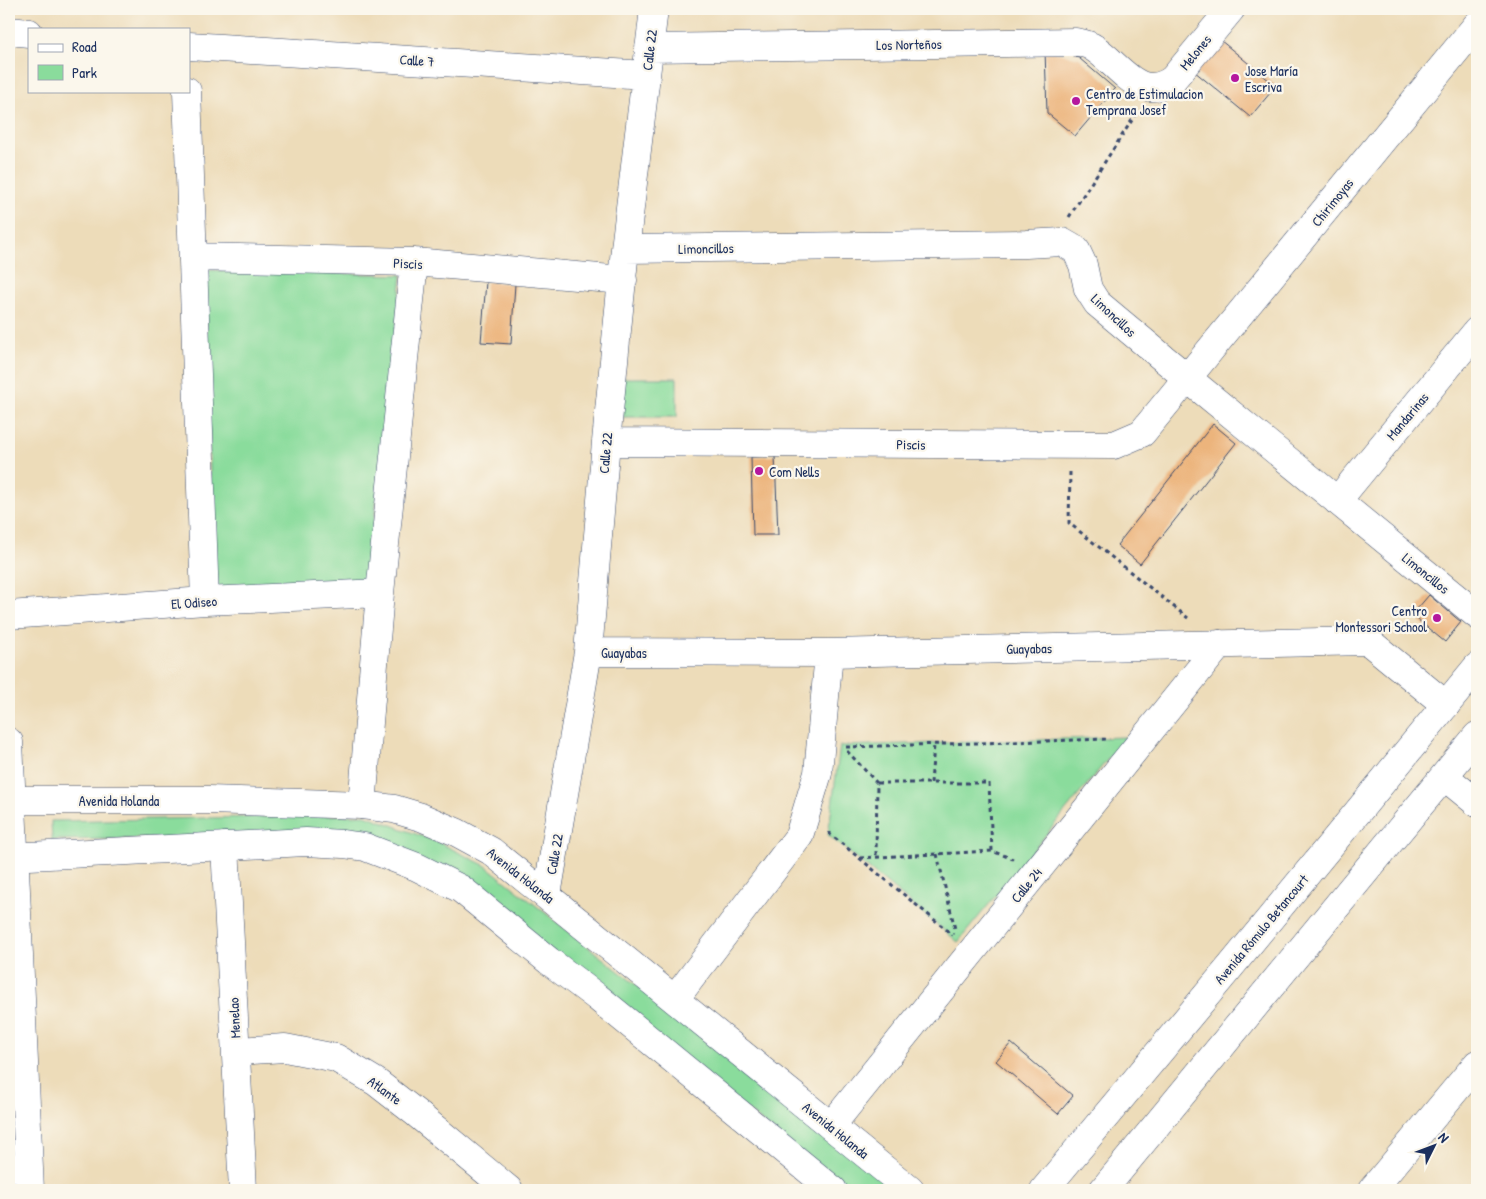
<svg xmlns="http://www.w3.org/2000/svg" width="1486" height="1199" font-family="'Patrick Hand',sans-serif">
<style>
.green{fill:#8adc9c;stroke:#52867d}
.building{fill:#ecb47c}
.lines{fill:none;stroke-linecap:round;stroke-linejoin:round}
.minor-casing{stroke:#3a496c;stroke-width:29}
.tertiary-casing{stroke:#3a496c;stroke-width:29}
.secondary-casing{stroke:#3a496c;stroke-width:29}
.path{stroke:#3a496c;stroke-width:3;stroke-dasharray:4 4;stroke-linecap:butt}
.minor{stroke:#fff;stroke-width:28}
.tertiary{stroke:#fff;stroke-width:28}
.secondary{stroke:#fff;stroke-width:28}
.poi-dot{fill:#b5179e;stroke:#fbf7ec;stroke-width:2}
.labels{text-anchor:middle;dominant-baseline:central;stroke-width:4.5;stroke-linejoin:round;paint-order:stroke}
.street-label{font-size:14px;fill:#1b2f5e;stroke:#fbf7ec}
.poi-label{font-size:14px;fill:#1b2f5e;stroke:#fbf7ec;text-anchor:start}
</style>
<rect width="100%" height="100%" fill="#fbf7ec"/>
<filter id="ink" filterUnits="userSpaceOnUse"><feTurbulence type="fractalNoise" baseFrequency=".02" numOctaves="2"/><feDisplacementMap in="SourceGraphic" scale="10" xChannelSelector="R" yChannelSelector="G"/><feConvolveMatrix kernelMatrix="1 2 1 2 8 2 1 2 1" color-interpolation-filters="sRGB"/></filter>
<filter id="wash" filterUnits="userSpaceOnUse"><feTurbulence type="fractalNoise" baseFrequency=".0096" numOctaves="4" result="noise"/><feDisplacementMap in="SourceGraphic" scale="20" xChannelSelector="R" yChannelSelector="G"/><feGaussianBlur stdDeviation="1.12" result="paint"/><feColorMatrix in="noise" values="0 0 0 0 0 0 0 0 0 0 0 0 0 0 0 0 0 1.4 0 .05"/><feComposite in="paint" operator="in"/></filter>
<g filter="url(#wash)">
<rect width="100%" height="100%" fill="#eddcb9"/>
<path class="green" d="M205 270 402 275 367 582 213 589Z
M623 378H677V417H623Z
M1126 737 958 942 828 835 840 746Z
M365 815 440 843 486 866 895 1190H847L467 886 367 835 52 840 51 821Z"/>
<g id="blocks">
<path class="building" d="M1220 40 1276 86 1250 117 1194 71Z
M1045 50 1079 58 1115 89 1075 136 1047 113Z
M486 282 515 284 511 344 481 342Z
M1213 424 1236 443 1140 564 1117 545Z
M775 456 778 535H753L751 457Z
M1429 595 1461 622 1445 642 1412 615Z
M1011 1043 1073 1096 1058 1114 996 1061Z"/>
</g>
</g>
<g filter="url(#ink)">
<use href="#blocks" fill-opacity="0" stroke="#3a496c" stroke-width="1"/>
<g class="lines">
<g class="minor-casing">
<path id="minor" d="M9 31 29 33
M189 46 646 75
M649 48 1076 42C1083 43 1089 44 1094 48 1120 65 1140 104 1173 79L1231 9
M187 91 205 601
M625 249 1026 244 1062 242 1076 250 1083 265 1088 289 1097 303 1187 378 1477 615
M193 257 414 262 623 280
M606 442 1114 445 1142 433 1477 25
M1337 501 1477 331
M9 615 205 601 380 593
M588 652 829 653 1368 641 1446 705
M1445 777 1477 803
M362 805 380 593 414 262
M225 846 243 1190
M547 895 588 652 606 442 625 249 654 9
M675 999 799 836 818 773 829 653
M236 1051 285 1048 336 1058 376 1082 416 1113 509 1190
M831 1126 1220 644
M9 1168 28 1167
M1372 1190 1477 1064"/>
</g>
<g class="tertiary-casing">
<path id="tertiary" d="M9 800H209L362 805 394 809 421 817 456 832 491 851 910 1190
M9 857 306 842 343 844 365 847 417 867 461 889 549 961 597 997 833 1190
M1044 1190 1231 966 1477 667
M1103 1190 1477 736"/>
</g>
<g class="secondary-casing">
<path id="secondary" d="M9 742 30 1190"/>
</g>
<path class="path" d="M1069 217 1138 111
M1070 472 1069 523 1188 618
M846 747 1110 739
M847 751 877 783 876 856
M877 783H989L992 851
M931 783 934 745
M830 832V834L953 935
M937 854 955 929
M860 858 992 851 1013 859"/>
<use href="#minor" class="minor"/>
<use href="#tertiary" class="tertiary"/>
<use href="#secondary" class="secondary"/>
</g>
</g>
<g class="poi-dot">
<circle cx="1235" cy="78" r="5"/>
<circle cx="1076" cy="101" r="5"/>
<circle cx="759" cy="471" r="5"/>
<circle cx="1437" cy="618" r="5"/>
</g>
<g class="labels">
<g class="street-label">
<text transform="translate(909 44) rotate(-1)">Los Norteños</text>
<text transform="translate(649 50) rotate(-83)">Calle 22</text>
<text transform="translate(1195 52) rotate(-51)">Melones</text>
<text transform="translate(417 60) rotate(4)">Calle 7</text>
<text transform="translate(1332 202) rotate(-51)">Chirimoyas</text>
<text transform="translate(706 248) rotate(-1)">Limoncillos</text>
<text transform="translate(408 263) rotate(3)">Piscis</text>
<text transform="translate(1114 315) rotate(43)">Limoncillos</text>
<text transform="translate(1407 416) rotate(-50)">Mandarinas</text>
<text transform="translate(911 444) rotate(1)">Piscis</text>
<text transform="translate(605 453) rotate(-85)">Calle 22</text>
<text transform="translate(1426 573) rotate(39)">Limoncillos</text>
<text transform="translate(194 602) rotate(-4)">El Odiseo</text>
<text transform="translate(1029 648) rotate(-1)">Guayabas</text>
<text x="624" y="652">Guayabas</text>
<text x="119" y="800">Avenida Holanda</text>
<text transform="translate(554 854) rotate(-80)">Calle 22</text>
<text transform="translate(521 875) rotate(38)">Avenida Holanda</text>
<text transform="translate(1026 885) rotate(-51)">Calle 24</text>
<text transform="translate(1261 929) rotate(-50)">Avenida Rómulo Betancourt</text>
<text transform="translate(234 1018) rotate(-93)">Menelao</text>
<text transform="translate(385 1090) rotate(36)">Atlante</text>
<text transform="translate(836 1130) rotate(39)">Avenida Holanda</text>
</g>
<g class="poi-label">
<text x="1245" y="70">Jose María<tspan x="1245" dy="16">Escriva</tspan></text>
<text x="1086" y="93">Centro de Estimulacion<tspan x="1086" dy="16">Temprana Josef</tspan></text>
<text x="769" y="471">Com Nells</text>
<text x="1427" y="610" text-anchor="end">Centro<tspan x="1427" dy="16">Montessori School</tspan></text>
</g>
</g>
<rect width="1486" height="1199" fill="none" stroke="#fbf7ec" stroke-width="30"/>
<rect x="28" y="28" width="162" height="65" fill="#fbf7ec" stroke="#a1a7b3"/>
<rect x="38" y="44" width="25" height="8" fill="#ffffff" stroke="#a1a7b3"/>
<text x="72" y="52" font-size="15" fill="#1b2f5e">Road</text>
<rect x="38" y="65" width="25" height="15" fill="#8adc9c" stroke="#a1a7b3"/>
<text x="72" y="78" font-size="15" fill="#1b2f5e">Park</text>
<g transform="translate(1434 1146) rotate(48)" stroke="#fbf7ec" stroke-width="4" paint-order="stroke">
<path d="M0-4L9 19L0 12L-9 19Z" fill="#1b2f5e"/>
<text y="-8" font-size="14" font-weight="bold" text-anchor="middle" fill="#1b2f5e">N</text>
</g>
</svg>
